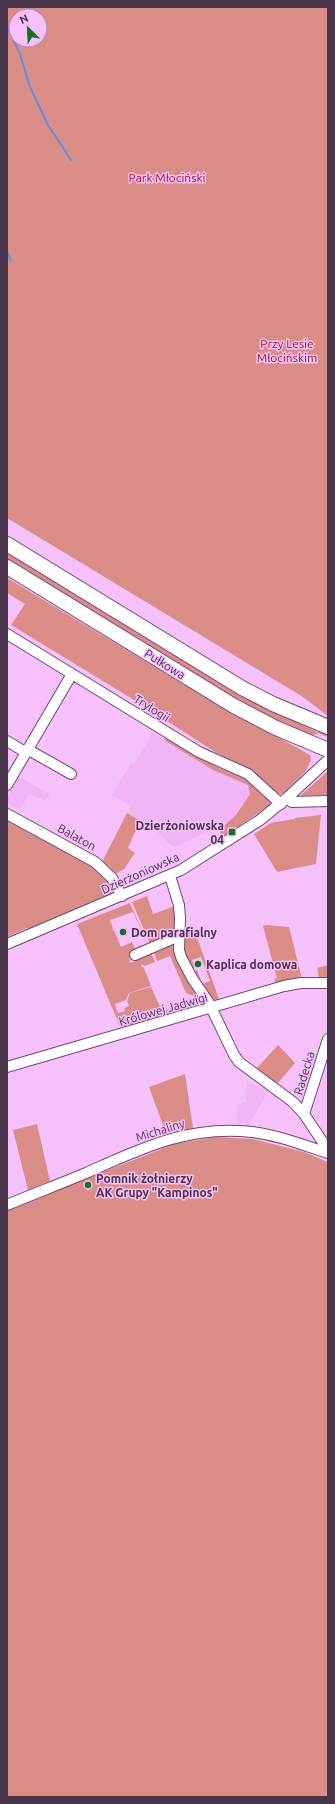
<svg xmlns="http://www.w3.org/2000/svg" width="335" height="1804" font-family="Ubuntu,sans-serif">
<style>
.built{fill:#f1b5f5}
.green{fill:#da8d87;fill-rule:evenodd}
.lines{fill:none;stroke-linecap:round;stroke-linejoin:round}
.stream{stroke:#658ce2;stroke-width:2}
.minor-casing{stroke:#724376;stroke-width:12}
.highway-casing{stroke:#724376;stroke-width:16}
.minor{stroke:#fff;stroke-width:10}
.highway{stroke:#fff;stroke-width:14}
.poi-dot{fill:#167220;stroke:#f6c0fa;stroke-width:1.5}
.labels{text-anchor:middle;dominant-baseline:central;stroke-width:3;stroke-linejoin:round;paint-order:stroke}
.park-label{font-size:12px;fill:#9b1620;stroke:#f6c0fa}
.street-label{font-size:12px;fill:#49334b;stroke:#f6c0fa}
.poi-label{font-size:12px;font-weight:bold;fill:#49334b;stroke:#f6c0fa;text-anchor:start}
</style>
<rect width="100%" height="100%" fill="#f6c0fa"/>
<path class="built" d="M153 733 213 770 248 784 250 794 236 815 223 827 221 825 175 847 170 845 157 831 127 813 131 806 112 795 131 763 134 764Z
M18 776 50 794 46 801 29 794 20 810 8 803 7 798Z
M247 1081 267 1090 264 1099 251 1121 250 1127H245V1123H237L238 1105 246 1102Z"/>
<path class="green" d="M7 7H328V716L303 697 7 518ZM16 16H40V40H16Z
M7 549 263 707 317 732 328 733V737L318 733 314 735 312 739 269 720 7 561Z
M7 578 200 694 310 755 311 760 305 772 283 794 276 793 254 773 215 752 144 706 11 625 25 604 7 593Z
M166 738 219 768 249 781 270 800V805L225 836 221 834 218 827 221 825 223 827 236 815 250 794 248 785 213 770 164 740Z
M328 771V795L300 796Z
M127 813 142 822 134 834 128 848 135 853 124 869 115 874 102 862Z
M321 815 316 864 277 872 254 834 271 823 294 819 295 818Z
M7 820 93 867 106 880 111 889V894L28 931 27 928 7 937Z
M147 896 153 914 175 906 176 932 151 946 132 902Z
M130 903 149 947 133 912 110 920 113 929 112 931 114 930 121 947 132 942 135 948 142 945 144 949 129 955 130 963 135 961 134 958 150 951 155 962 145 966 142 964 141 966 144 968 151 986 129 993 126 1000 115 1004 118 1013 125 1011 124 1008 129 1006 127 1001 130 993 151 987 162 1011 148 1021 121 1029 77 924Z
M267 925 289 927 302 979 276 984 274 979 277 978 263 926Z
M183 929H194L219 999 211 1002 190 973 197 970 202 984 210 981 201 957 192 960 195 967 188 969 184 960Z
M175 940 201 999 186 993 170 956 157 961 153 950Z
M328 965V978H319L317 968Z
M192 999 206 1003 178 1013 177 1006Z
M170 1008 172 1013 176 1012 177 1013 150 1021 158 1014Z
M278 1045 295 1063 277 1084 256 1069Z
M185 1074 193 1128 166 1133 149 1087Z
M37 1124 50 1181 28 1190 13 1130Z
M215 1137 253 1139 304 1152 328 1162V1797H7V1210L174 1144Z"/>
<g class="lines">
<path class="stream" d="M7 27 20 54 30 87 48 125 71 160
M7 251 11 261"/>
<g class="minor-casing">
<path id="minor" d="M7 634 199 752 248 774 281 804
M7 741 25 752
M27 749 71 774
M7 785 72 674
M287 798 292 802 328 801
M7 814 95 862 112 878 122 896
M170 876 179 905 180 918 179 950 181 957 192 978 209 1003 234 1055 239 1062 293 1102 304 1114 328 1150
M7 944 181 870 260 820 287 798 328 760
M135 955 179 936
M7 1067 284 986 301 983H328
M304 1114 328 1039
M7 1205C33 1194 60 1184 86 1173 142 1148 189 1125 252 1132 278 1135 303 1145 328 1153"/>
</g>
<g class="highway-casing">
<path id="highway" d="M7 544 242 688 273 704 328 727
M7 567 234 706 276 728 328 750"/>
</g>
<use href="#minor" class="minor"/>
<use href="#highway" class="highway"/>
</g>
<g class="poi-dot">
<rect x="228" y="828" width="8" height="8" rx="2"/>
<circle cx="123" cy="932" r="4"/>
<circle cx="198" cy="964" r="4"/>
<circle cx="88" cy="1185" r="4"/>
</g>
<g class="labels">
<g class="park-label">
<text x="167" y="177">Park Młociński</text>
<text x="287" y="343">Przy Lesie<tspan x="287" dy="14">Młocińskim</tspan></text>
</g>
<g class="street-label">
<text transform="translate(165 664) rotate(32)">Pułkowa</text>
<text transform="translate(152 708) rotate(32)">Trylogii</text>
<text transform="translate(77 837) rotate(29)">Balaton</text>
<text transform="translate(140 873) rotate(-24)">Dzierżoniowska</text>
<text transform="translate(163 1009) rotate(-16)">Królowej Jadwigi</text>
<text transform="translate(304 1073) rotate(-73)">Radecka</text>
<text transform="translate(160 1130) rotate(-17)">Michaliny</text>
</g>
<g class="poi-label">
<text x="224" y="825" text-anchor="end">Dzierżoniowska<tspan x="224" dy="14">04</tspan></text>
<text x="131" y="932">Dom parafialny</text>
<text x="206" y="964">Kaplica domowa</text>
<text x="96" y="1178">Pomnik żołnierzy<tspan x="96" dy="14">AK Grupy "Kampinos"</tspan></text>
</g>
</g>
<rect width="335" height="1804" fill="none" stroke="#49334b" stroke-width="16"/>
<g transform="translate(28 28) rotate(336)"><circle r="19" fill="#f6c0fa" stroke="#b188b4"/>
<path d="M0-3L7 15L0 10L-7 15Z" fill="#167220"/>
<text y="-6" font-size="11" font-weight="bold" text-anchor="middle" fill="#49334b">N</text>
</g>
</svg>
